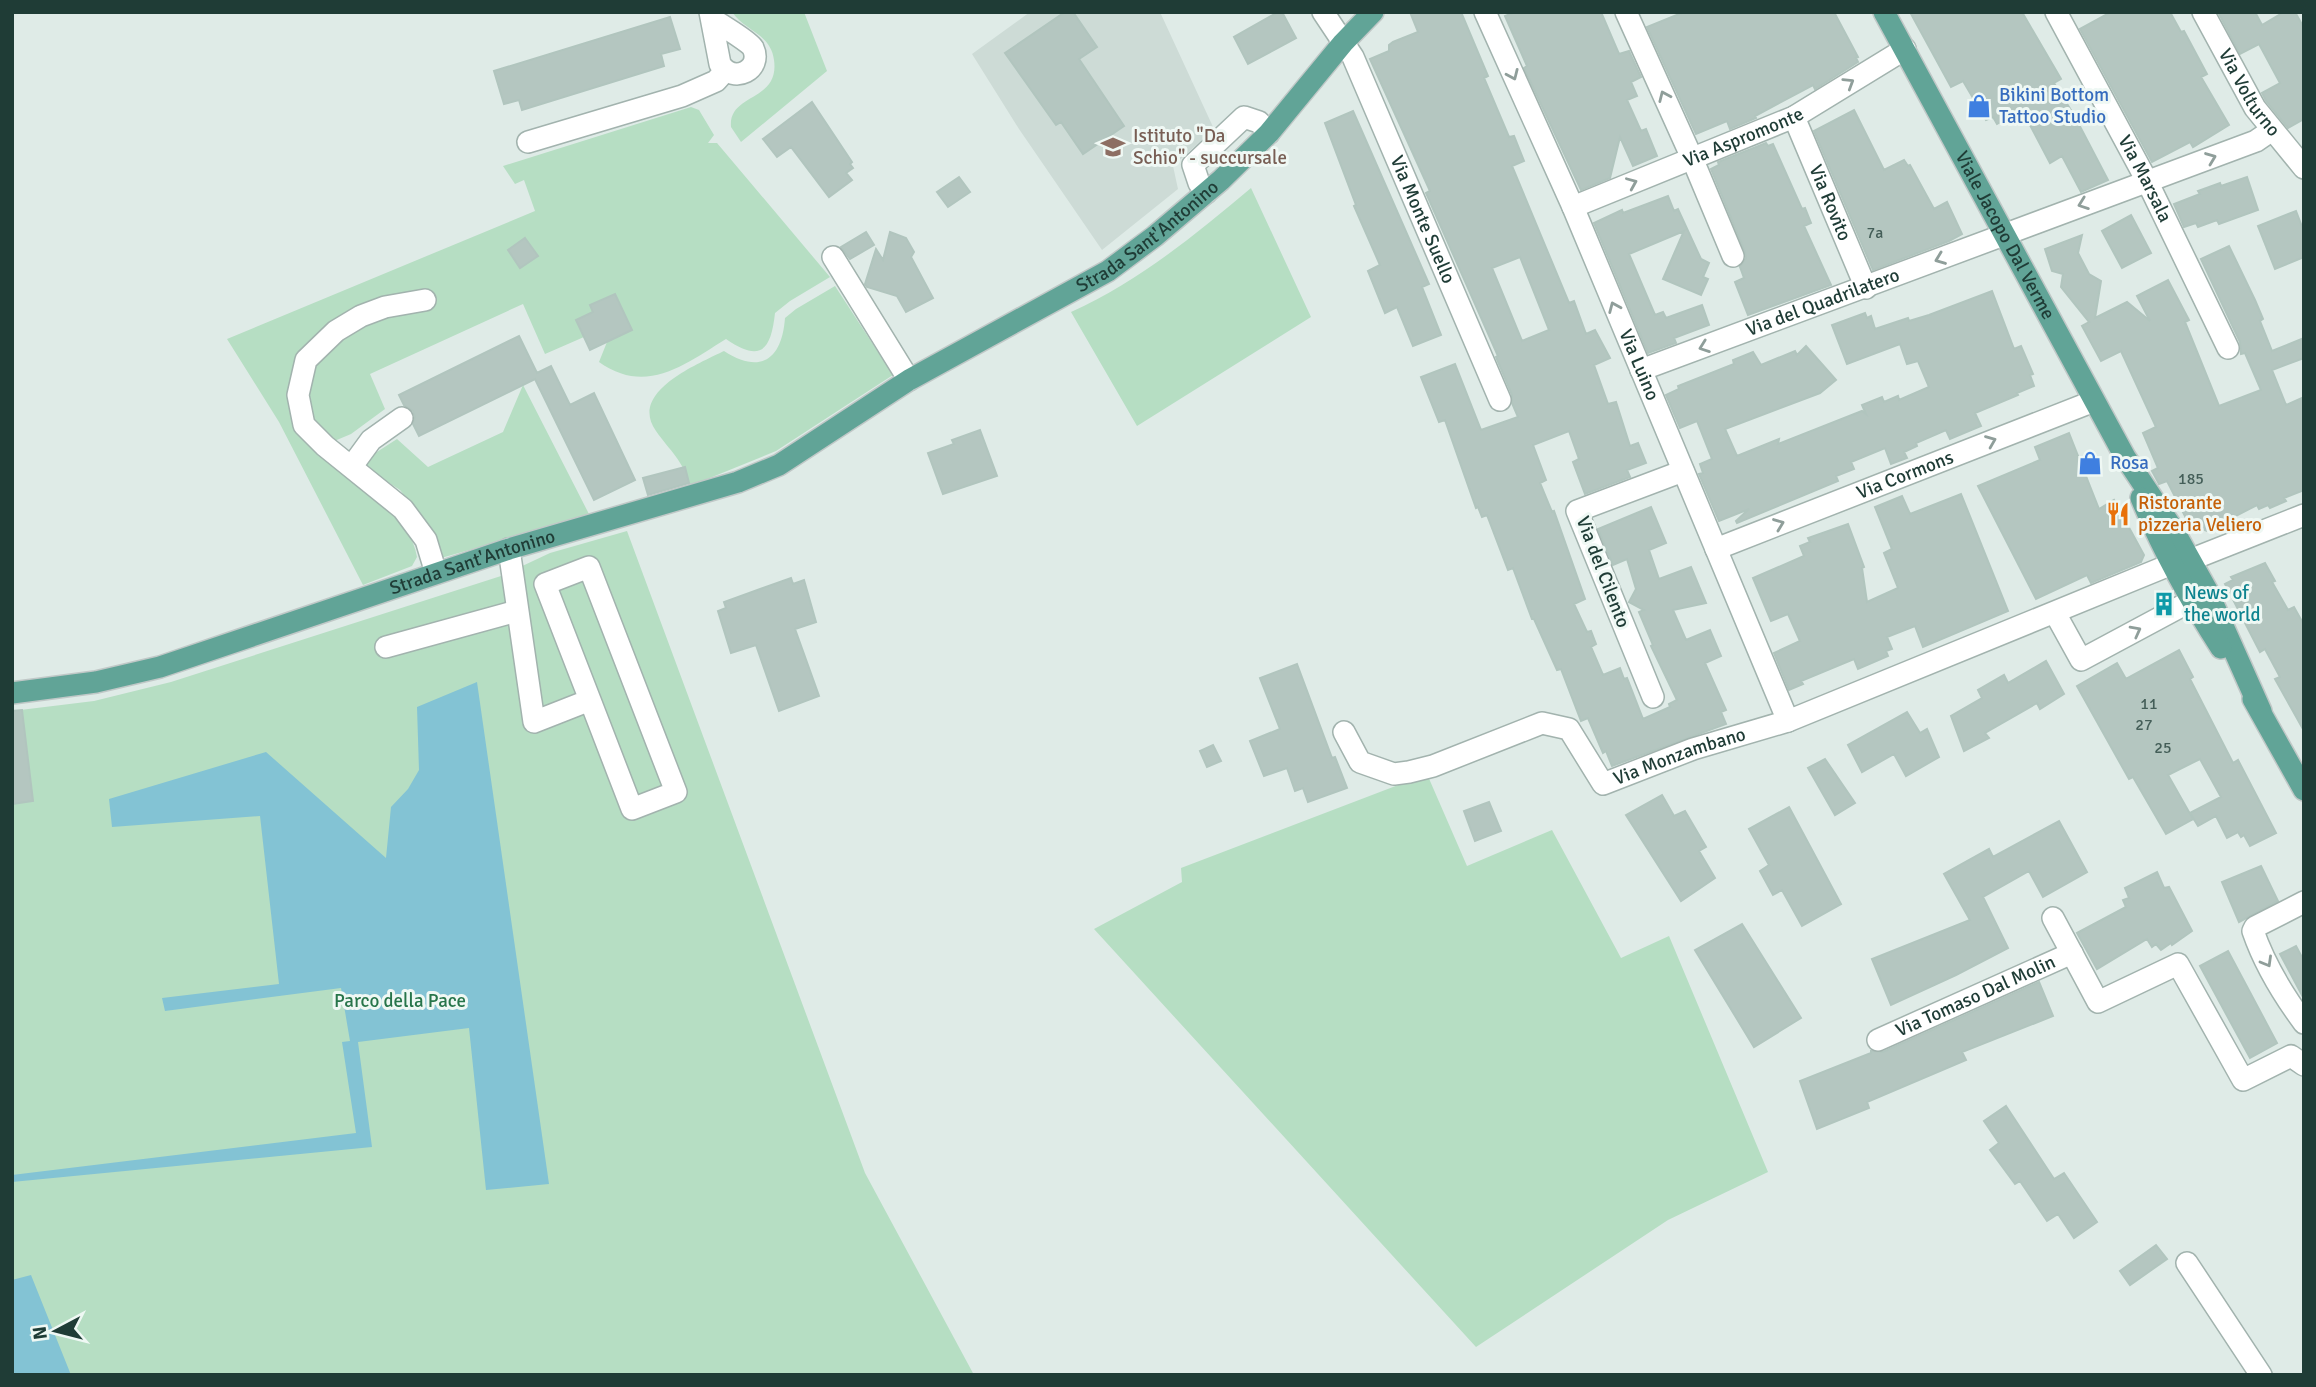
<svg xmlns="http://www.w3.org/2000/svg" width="2316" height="1387" font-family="Signika,sans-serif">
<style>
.built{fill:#cddbd6}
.green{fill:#b6dec3}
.water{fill:#83c3d4}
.building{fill:#b4c6c0;stroke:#b1c5be;stroke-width:2;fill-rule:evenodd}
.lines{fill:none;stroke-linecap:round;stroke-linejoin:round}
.minor-casing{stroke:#a2b3ae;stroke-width:24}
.major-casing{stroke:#c0c8c7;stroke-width:24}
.minor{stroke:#fff;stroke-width:21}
.major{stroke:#61a497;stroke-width:21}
.oneway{stroke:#8f9e9a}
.labels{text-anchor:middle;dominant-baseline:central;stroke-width:6;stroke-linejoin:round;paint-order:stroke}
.number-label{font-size:16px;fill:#445e58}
.street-label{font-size:19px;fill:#1f3c36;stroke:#eff8f4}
.shop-label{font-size:19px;fill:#366cbe;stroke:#eff8f4;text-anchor:start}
.education-label{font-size:19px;fill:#785e54;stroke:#eff8f4;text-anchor:start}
.food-label{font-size:19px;fill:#c56008;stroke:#eff8f4;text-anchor:start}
.culture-label{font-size:19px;fill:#0d838f;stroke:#eff8f4;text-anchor:start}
.park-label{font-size:19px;fill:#27754a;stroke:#eff8f4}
</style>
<rect width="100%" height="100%" fill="#dfebe7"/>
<path class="built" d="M1030 12H1160L1214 129 1173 166 1178 189 1102 250 1019 129 972 54Z"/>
<path class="green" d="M732 12H804L827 71 741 142 731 127C728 93 780 102 774 60 771 34 745 31 732 12Z
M691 107 699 110 714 135 708 143H717L830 277 790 301 775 313C771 350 761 363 726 339 685 364 647 396 599 362L607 342 631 330 615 294 591 305 593 312 576 320 584 337 545 354 523 304 370 374 385 409 351 434 332 442C279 404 317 346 362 322 383 311 408 309 431 308V295C390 293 348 308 320 338 306 352 296 368 293 389 282 469 405 485 417 557L412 566 363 585 279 422 227 339 535 211 524 180 515 184 503 166Z
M1251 188 1311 317 1137 426 1071 312C1138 282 1195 235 1251 188Z
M835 286 893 375 776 451 690 486C683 460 670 451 656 431 628 392 698 364 724 351 761 375 782 359 785 318L796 309Z
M523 385 590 516 441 558 414 507 400 490 365 467 366 459 397 439 428 467 503 432Z
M627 531 865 1173 974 1375H12V711L94 701 171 682 501 576 550 553Z
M1427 774 1467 866 1552 830 1621 958 1669 936 1768 1172 1668 1220 1476 1347 1094 929 1182 882 1181 868Z"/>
<path class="water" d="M477 682 549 1184 486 1190 469 1028 358 1042 372 1147 12 1182V1175L356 1133 342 1042 350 1041 341 988 165 1011 162 998 279 984 260 816 112 827 109 799 266 752 386 858 391 807 408 789 419 770 417 707Z
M31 1275 71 1375H12V1280Z"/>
<path class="building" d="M1065 12H1073L1097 47 1079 59 1124 126 1083 154 1061 122 1056 125 1005 53Z
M1278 12H1282L1296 38 1248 64 1234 37Z
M1410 12H1461L1488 76 1484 78 1509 137 1514 136 1524 161 1512 166 1569 303 1574 301 1586 334 1595 330 1610 358 1594 365 1608 404 1616 402 1630 446 1638 443 1646 463 1627 470 1630 477 1585 494 1573 462 1579 459 1569 431 1533 445 1546 480 1540 483 1552 512 1554 511 1585 599 1574 604 1587 632 1591 631 1596 644 1591 647 1603 675 1620 668 1624 679 1627 678 1643 719 1670 707 1669 704 1677 700 1651 646 1653 645 1639 612 1644 610 1629 602 1636 589 1627 559 1613 565 1598 529 1651 507 1666 543 1649 550 1659 579 1691 567 1706 603 1673 610 1686 640 1710 630 1721 656 1705 663 1726 710 1721 712 1726 724 1612 766 1606 751 1603 753 1588 718 1581 721 1561 669 1557 670 1534 619H1532L1513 568 1508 570 1487 515 1482 517 1478 507 1476 508 1445 420 1439 422 1421 377 1455 364 1481 430 1518 417 1512 403V395L1496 357 1498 356 1426 193 1430 191 1370 59 1389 51V45L1393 42 1418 32ZM1520 257 1549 330 1522 341 1492 268Z
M1515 12H1601L1619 54 1629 51 1641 77 1631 82 1637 96 1627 100 1641 131 1646 129 1657 156 1633 166 1620 137 1610 178 1581 190 1524 68 1527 66 1505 16Z
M1684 12H1834L1858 57 1856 58 1858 62 1815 89 1813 85 1755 116 1756 118 1730 129 1727 121 1696 134 1647 27Z
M1910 12H2022L2061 79 2054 83 2074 115 2108 180 2081 192 2062 156 2050 163 2022 110 1997 124 1993 117 1986 120 1963 81 1951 87Z
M2111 12H2170L2181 32 2184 31 2207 74 2201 77 2229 125 2193 147 2190 142 2152 162 2080 29Z
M2218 12H2255L2262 25 2284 12H2295L2304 28V119L2288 128 2266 101 2262 93 2280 83 2259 44 2240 54Z
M670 17 680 49 661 54 664 66 522 110 519 100 504 104 494 71Z
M812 102 852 162 850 164 853 168 846 173 852 180 829 197 791 147 777 157 763 139Z
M1854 110 1884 170 1904 160 1908 166 1910 165 1934 209 1947 202 1962 234 1949 241 1873 270 1814 131Z
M1353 111 1429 284 1422 287 1441 335 1413 346 1397 307 1385 313 1368 271 1380 265 1354 206 1356 205 1325 123Z
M1766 143 1768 146 1773 144 1802 209 1805 208 1811 223 1804 226 1831 285 1748 315 1735 282 1744 278 1740 267 1746 258 1745 252 1711 169 1719 165 1718 162Z
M959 177 970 192 948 207 937 192Z
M2247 177 2258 210 2219 224 2217 220 2198 227 2196 223 2184 227 2174 204 2200 194 2198 191 2220 183 2221 186Z
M1668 196 1674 211 1678 209 1701 259 1709 263 1703 277 1708 279 1701 295 1663 279 1684 231 1629 254 1655 315 1663 312 1666 318 1702 305 1709 325 1674 338 1676 343 1648 353 1594 223 1622 210 1623 213Z
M2296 211 2304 232V257L2275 269 2258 226Z
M2131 215 2151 253 2122 268 2102 231Z
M866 232 874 245 850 259 841 247Z
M890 232 906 238 914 252 911 257 933 298 906 312 897 296 867 287 865 284 876 249 883 260Z
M2082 235 2078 253 2089 274 2101 281 2095 318 2127 302 2150 321 2137 296 2168 280 2189 320 2185 322 2219 406 2261 390 2245 353 2241 354 2240 342 2201 259 2229 246 2255 300 2263 319 2260 321 2272 351 2304 338V358L2272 370 2286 405 2304 397V490L2284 498 2286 501 2270 508 2268 505 2259 509 2257 505 2207 531 2189 524 2167 481 2159 484 2152 471 2158 468 2143 433 2156 427 2121 351 2101 361 2082 326 2089 322 2061 287 2063 274 2052 271 2045 249Z
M525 238 538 256 520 268 508 250Z
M1992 291 2014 349 2021 346 2033 374 2030 375 2034 386 2017 393 2018 395 1975 413 1981 426 1950 439 1946 430 1916 443 1917 446 1904 452 1907 458 1891 464 1885 448 1851 462 1854 469 1836 476 1838 481 1737 523 1736 521 1749 509 1719 521 1699 474 1703 473 1700 464 1712 459 1697 421 1680 428 1666 395 1679 389 1678 386 1734 364 1733 360 1753 352 1761 365 1795 351 1797 355 1806 346 1836 380 1820 393 1725 429 1737 456 1779 439 1778 444 1862 411 1866 414 1862 405 1882 397 1884 402 1898 396 1899 400 1929 387 1918 361 1907 364 1900 344 1847 364 1832 325 1865 313 1867 318 1871 316 1875 329 1908 318 1909 321 1929 315Z
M615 294 632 330 590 350 576 320 593 312 590 305Z
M519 336 537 373 551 366 570 405 594 393 635 480 594 500 535 379 419 436 413 424 415 417 413 411 404 405 399 395Z
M980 430 997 476 943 494 928 453 954 444 952 440Z
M2069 433 2099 509 2114 500 2144 555 2141 562 2091 583 2087 575 2036 599 1978 486 2040 460 2035 447Z
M685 467 689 483 648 495 643 478Z
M1961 494 2008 611 1923 647 1915 626 1887 637 1892 649 1886 651 1888 656 1858 669 1854 659 1801 681 1803 684 1789 690 1774 653 1800 641 1788 614 1771 621 1753 578 1804 556 1800 546 1810 542 1808 538 1848 524 1864 567 1862 568 1867 602 1898 588 1884 553 1892 549 1875 507 1902 496 1910 514Z
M2265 563 2275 581 2272 582 2288 610 2294 607 2304 625V731L2275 679 2280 677 2265 649 2260 652 2225 584 2233 580 2231 577Z
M791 578 793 584 804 580 816 622 795 629 819 696 779 711 756 645 731 653 718 611 726 608 724 602Z
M2179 650 2193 677 2190 679 2233 763 2238 760 2276 833 2250 846 2244 835 2241 837 2238 832 2227 838 2216 816 2198 826 2190 813 2221 797 2200 759 2168 775 2193 819 2166 834 2133 777 2129 779 2077 686 2117 663 2126 679Z
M2046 661 2064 694 2040 709 2037 703 1985 733 1989 738 1964 751 1951 716 1982 698 1978 690 2004 675 2008 683Z
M1297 664 1332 758 1335 757 1347 788 1308 802 1303 788 1295 791 1287 768 1264 776 1250 741 1280 729 1260 678Z
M22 710 33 801 12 804V711Z
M1907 712 1920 733 1927 729 1939 757 1906 776 1894 754 1862 772 1848 745Z
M1213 745 1221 761 1207 767 1200 751Z
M1825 759 1855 803 1835 815 1808 768Z
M1662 795 1674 816 1685 811 1706 847 1699 851 1715 878 1681 901 1626 815Z
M1489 802 1501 831 1475 841 1464 811Z
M1789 807 1841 904 1802 926 1782 890 1773 895 1760 871 1769 865 1749 829Z
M2059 821 2087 872 2043 897 2029 871 1983 897 2008 948 1956 975 1891 1005 1872 959 1970 920 1944 874 1989 849 1993 857Z
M2261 866 2278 901 2239 922 2222 882Z
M2157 872 2164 888 2169 887 2192 931 2172 945 2171 943 2161 950 2156 944 2152 947 2147 939 2097 969 2077 933 2126 907 2123 900 2129 898 2125 888Z
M1742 924 1801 1018 1754 1047 1695 950Z
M2296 946 2304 961V999L2280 954Z
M2228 951 2277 1043 2250 1058 2200 966Z
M2039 982 2053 1016 1962 1052 1966 1060 1867 1102 1869 1108 1817 1129 1800 1081 1871 1053V1051L1883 1052Z
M2006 1106 2054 1179 2064 1173 2097 1222 2074 1238 2058 1214 2047 1221 2020 1181 2015 1184 1990 1150 1999 1143 1984 1121Z
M2156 1245 2167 1259 2130 1285 2120 1271Z"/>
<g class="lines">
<g class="minor-casing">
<g id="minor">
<path d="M710 12 720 64C734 85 763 69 753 48 751 43 720 24 712 19"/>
<path id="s1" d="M1323 12 1353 57 1500 400"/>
<path id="s2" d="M1485 12 1573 207 1788 721"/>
<path d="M1626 12 1692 158 1733 256"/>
<path id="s3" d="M2056 12 2147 181 2228 348"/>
<path id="s4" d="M2203 12 2255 108 2304 168"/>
<path id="s5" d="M1794 117 1866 288"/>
<path d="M528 142 682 96 716 81 725 71"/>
<path d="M1206 193 1199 183 1193 165 1244 117 1259 122 1269 133"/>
<path id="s6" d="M1573 207 1794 117 1905 49"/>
<path d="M833 257 909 380"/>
<path d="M425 300 385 307 361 316 336 331 306 360 298 395 304 425 325 446 403 509 426 540 436 573"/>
<path id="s7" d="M1641 370 2256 141 2272 130"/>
<path d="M352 466 371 440 402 418"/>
<path d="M509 549 534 722 590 700 632 809 676 792 589 567 545 584 590 700"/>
<path id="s8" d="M1716 549 2094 401"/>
<path d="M2190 560 2304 515"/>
<path d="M2055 613 2081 660 2191 601"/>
<path d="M386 647 517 611"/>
<path d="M1653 697 1577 511 1683 471"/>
<path id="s9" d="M1344 732 1360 762 1394 774 1409 772 1433 766 1542 723 1569 729 1603 784 1693 749 1788 721 2172 564"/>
<path d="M2304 902 2255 927 2253 931C2264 963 2284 996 2304 1023"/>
<path d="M2053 918 2098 1002 2178 964 2243 1080 2291 1056 2304 1065"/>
<path id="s10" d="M1878 1040 2072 953"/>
<path d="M2187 1263 2261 1375"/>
</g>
</g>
<g class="major-casing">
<g id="major">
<path id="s11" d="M1884 12 2125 457 2173 529 2207 590 2261 711"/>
<path d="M2141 498C2163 551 2190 600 2221 648"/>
<path id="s12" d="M12 693 96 682 160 667 509 549 738 482 779 465 909 380 1108 271 1155 236 1221 180 1269 133 1343 43 1373 12"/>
<path d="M2253 699 2304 790"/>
</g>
</g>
<use href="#minor" class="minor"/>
<use href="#major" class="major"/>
</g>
<defs><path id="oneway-chevron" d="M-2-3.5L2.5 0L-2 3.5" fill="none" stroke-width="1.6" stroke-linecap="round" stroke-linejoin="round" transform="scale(1.75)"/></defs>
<g class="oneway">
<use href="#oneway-chevron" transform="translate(1513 75) rotate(66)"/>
<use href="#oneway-chevron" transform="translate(1849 83) rotate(-32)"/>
<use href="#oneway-chevron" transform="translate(1664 96) rotate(-114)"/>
<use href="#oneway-chevron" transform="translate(2211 158) rotate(-21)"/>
<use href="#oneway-chevron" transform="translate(1632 183) rotate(-23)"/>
<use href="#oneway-chevron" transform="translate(2083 204) rotate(160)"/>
<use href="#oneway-chevron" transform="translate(1940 259) rotate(159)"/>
<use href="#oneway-chevron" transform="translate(1614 307) rotate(-113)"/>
<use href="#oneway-chevron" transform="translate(1704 347) rotate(160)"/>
<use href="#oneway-chevron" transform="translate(1991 441) rotate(-22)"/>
<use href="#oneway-chevron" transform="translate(1779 524) rotate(-21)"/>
<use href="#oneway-chevron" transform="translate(2136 631) rotate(-28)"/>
<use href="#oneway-chevron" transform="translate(2267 962) rotate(60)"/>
</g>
<defs>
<g id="shop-bare" transform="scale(1.89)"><path d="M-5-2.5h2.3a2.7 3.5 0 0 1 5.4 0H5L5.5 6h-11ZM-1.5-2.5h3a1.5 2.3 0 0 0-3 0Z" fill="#3f7fe0" stroke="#eff8f4" stroke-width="2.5" paint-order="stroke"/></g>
<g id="school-bare" transform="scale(1.89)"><path d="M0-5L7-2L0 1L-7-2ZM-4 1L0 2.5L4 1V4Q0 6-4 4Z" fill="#8d6e63" stroke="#eff8f4" stroke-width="2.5" paint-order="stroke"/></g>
<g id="restaurant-bare" transform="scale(1.89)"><path d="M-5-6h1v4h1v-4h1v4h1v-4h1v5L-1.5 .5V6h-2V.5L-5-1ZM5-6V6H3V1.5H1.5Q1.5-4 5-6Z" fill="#e8710a" stroke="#eff8f4" stroke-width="2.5" paint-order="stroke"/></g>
<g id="building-bare" transform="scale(1.89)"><path d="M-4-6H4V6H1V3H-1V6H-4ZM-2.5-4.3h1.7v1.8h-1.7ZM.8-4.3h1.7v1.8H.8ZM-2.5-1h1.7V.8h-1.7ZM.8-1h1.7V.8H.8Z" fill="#0f9aa8" stroke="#eff8f4" stroke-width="2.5" paint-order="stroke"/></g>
</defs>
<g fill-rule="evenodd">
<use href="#shop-bare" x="1979" y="106"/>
<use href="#school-bare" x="1113" y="147"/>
<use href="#shop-bare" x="2090" y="463"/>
<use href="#restaurant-bare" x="2118" y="514"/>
<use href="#building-bare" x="2164" y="604"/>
</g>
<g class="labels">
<g class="number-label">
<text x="1875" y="233">7a</text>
<text x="2191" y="479">185</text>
<text x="2149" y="704">11</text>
<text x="2144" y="725">27</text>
<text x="2163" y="748">25</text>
</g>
<g class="street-label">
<text stroke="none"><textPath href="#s4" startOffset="93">Via Volturno</textPath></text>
<text stroke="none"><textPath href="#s6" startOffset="184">Via Aspromonte</textPath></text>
<text stroke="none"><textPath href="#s3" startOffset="189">Via Marsala</textPath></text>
<text stroke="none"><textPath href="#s5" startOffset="93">Via Rovito</textPath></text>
<text stroke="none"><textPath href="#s1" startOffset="231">Via Monte Suello</textPath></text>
<text stroke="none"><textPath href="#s11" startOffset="254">Viale Jacopo Dal Verme</textPath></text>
<text stroke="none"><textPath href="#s12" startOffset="1236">Strada Sant'Antonino</textPath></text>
<text stroke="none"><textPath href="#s7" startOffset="194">Via del Quadrilatero</textPath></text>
<text stroke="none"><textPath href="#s2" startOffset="385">Via Luino</textPath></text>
<text stroke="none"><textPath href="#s8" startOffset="203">Via Cormons</textPath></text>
<text stroke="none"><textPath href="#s12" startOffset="480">Strada Sant'Antonino</textPath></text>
<text transform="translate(1603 572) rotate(69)">Via del Cilento</text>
<text stroke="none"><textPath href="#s9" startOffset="401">Via Monzambano</textPath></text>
<text stroke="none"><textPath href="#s10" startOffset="107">Via Tomaso Dal Molin</textPath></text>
</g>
<g class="shop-label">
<text x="1999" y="95">Bikini Bottom<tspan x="1999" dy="22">Tattoo Studio</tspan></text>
<text x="2110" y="463">Rosa</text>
</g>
<g class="education-label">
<text x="1133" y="136">Istituto "Da<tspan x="1133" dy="22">Schio" - succursale</tspan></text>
</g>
<g class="food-label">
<text x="2138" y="503">Ristorante<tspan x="2138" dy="22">pizzeria Veliero</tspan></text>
</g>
<g class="culture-label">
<text x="2184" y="593">News of<tspan x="2184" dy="22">the world</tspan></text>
</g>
<g class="park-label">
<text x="400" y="1001">Parco della Pace</text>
</g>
</g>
<rect width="2316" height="1387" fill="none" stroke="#1f3c36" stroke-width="28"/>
<g transform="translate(56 1331) rotate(263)" stroke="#eff8f4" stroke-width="5" paint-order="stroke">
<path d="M0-5L12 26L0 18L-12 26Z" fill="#1f3c36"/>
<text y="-10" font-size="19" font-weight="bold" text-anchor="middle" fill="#1f3c36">N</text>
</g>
</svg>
